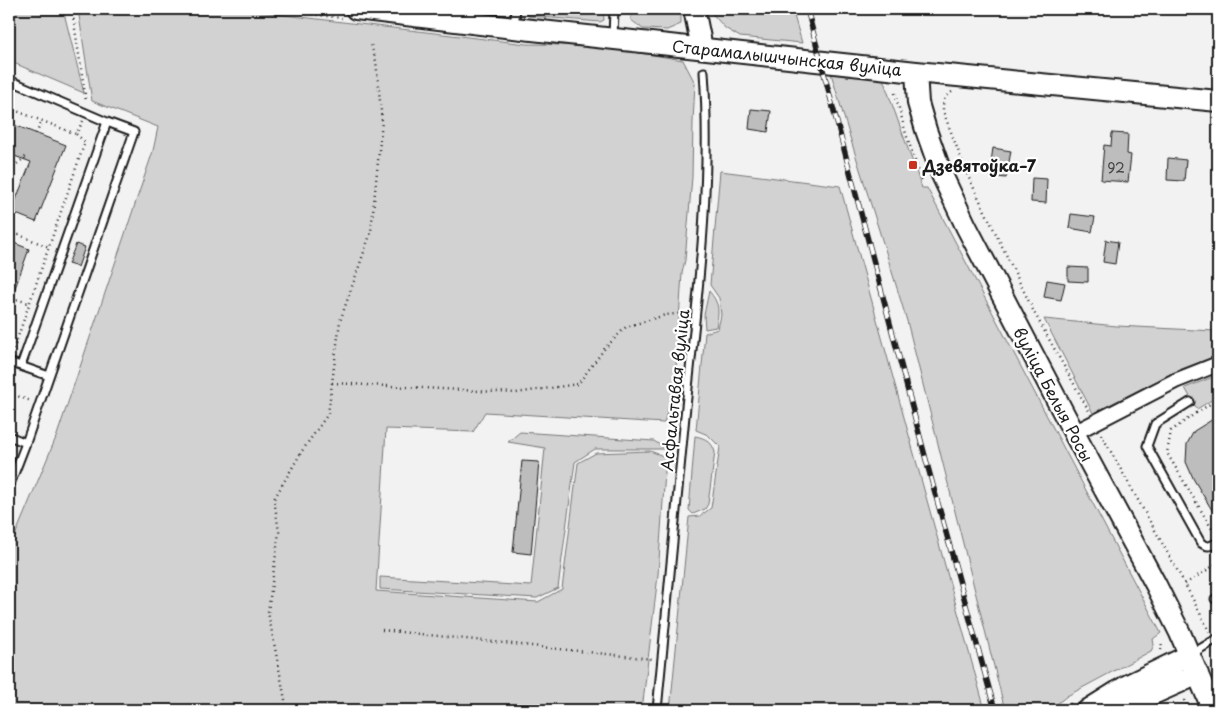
<svg xmlns="http://www.w3.org/2000/svg" width="1227" height="719" font-family="'Playpen Sans',sans-serif">
<style>
.green{fill:#d2d2d2;stroke:#777}
.building{fill:#bdbdbd;stroke:#1c1c1c}
.lines{fill:none;stroke-linecap:round;stroke-linejoin:round}
.lane-casing{stroke:#1c1c1c;stroke-width:11}
.street-casing{stroke:#1c1c1c;stroke-width:18}
.secondary-casing{stroke:#1c1c1c;stroke-width:24}
.path{stroke:#1c1c1c;stroke-width:2.5;stroke-dasharray:1 4;stroke-linecap:butt}
.lane{stroke:#fff;stroke-width:7}
.street{stroke:#fff;stroke-width:14}
.secondary{stroke:#fff;stroke-width:20}
.rail-casing{stroke:#1c1c1c;stroke-width:5.5}
.rail{stroke:#fff;stroke-width:4;stroke-dasharray:11;stroke-linecap:butt}
.poi-dot{fill:#c8321e;stroke:#fff;stroke-width:2}
.labels{text-anchor:middle;dominant-baseline:central;stroke-width:4.5;stroke-linejoin:round;paint-order:stroke}
.number-label{font-size:14px;fill:#444}
.street-label{font-size:16px;fill:#1c1c1c;stroke:#fff}
.poi-label{font-size:16px;font-weight:bold;fill:#1c1c1c;stroke:#fff;text-anchor:start}
</style>
<rect width="100%" height="100%" fill="#f2f2f2"/>
<filter id="ink" filterUnits="userSpaceOnUse"><feTurbulence type="fractalNoise" baseFrequency=".02" numOctaves="2"/><feDisplacementMap in="SourceGraphic" scale="10" xChannelSelector="R" yChannelSelector="G"/><feConvolveMatrix kernelMatrix="1 2 1 2 8 2 1 2 1" color-interpolation-filters="sRGB"/></filter>
<g filter="url(#ink)">
<path class="green" d="M9 9H63L84 93 9 61Z
M78 9H234L526 44C578 44 632 51 683 60L695 83 693 122 692 177 685 260 682 273 675 384 664 423 485 412 473 432 386 429 376 591 538 602 562 589 578 463 596 453 650 451 666 457 658 575 642 710H9V550L57 435 153 151 158 127 92 101Z
M523 9H603L604 20 600 22 529 16 524 11Z
M631 9H681V24L667 30 643 29 631 20Z
M708 9H792L802 43 740 37 725 28Z
M830 70 882 76 922 188H927L1161 633 1153 639 1154 645 1151 651 1067 696 1049 710H1005L907 321C882 237 854 154 830 70Z
M720 171 840 186 985 710H670L689 517 700 516 711 508 720 447 708 435 696 430 705 333 718 329 721 315 719 298 710 285Z
M709 291C720 304 719 311 716 327L705 329 704 315Z
M1044 319 1117 326 1215 331H1218V355L1179 370 1093 413Z
M1218 375V396L1197 409 1185 388Z
M520 432 654 441 666 449H595L575 462 558 588 537 598 380 589V577L531 586 545 448 508 442Z
M695 436C706 438 712 442 715 452L708 504 705 509 693 514 689 510Z"/>
<path class="building" d="M751 109 771 111 768 132 749 129Z
M9 123 66 145 36 222 11 212 31 162 9 154Z
M1112 133 1128 134 1127 154 1131 155 1128 182 1101 180 1104 145 1111 146Z
M993 148 1011 151 1006 178 989 176Z
M1168 158 1186 160 1184 181 1167 180Z
M1032 178 1047 179 1046 203 1031 202Z
M1071 214 1095 217 1092 232 1069 228Z
M1106 240 1118 242 1115 264 1103 262Z
M9 241 29 249 10 302H9Z
M76 244 85 247 78 267 68 264Z
M1068 267 1088 268V282L1068 281Z
M1047 280 1065 283 1061 300 1044 297Z
M1218 416V520L1194 480 1186 462 1187 444 1194 431Z
M522 461 539 462 531 554 513 552Z"/>
<g class="lines">
<g class="lane-casing">
<path id="lane" d="M514 26 516 9
M613 38 614 9
M9 80 107 122 134 132 26 443 9 487
M9 362 49 376
M21 366 107 122
M1190 402 1155 424 1147 446 1201 543C1208 548 1211 546 1218 542
M9 436 26 443
M1215 599 1218 597
M1190 655 1218 638
M657 710C666 612 675 514 685 416 697 302 712 187 704 72"/>
</g>
<g class="street-casing">
<path id="street" d="M1074 433 1175 381 1218 364"/>
</g>
<g class="secondary-casing">
<path id="secondary" d="M356 9 514 28 916 72 1218 101
M694 9 702 48
M916 72 918 103 926 130 942 175 966 226 1074 433 1156 585 1180 633 1213 710
M1088 710 1128 685 1190 655
M1123 710 1137 701 1198 674"/>
</g>
<path class="path" d="M72 9 86 101
M272 9 342 18
M952 92C943 97 943 102 943 111L967 174 1035 314 1089 411
M895 93 906 134 922 181
M9 108 76 134
M36 134 42 121
M9 170 27 156
M9 231 49 247
M12 298 29 303
M12 354 85 142 76 134 83 121
M332 383 516 393 578 384 605 348 626 327 665 315 687 313
M9 393 31 401
M1196 413 1171 431 1167 453 1212 529 1218 532
M1196 413 1218 399
M1101 434 1185 584 1210 633
M1185 584 1218 563
M382 630 653 659
M1161 650 1162 642
M1184 700 1188 710
M286 705 268 612 279 532 274 499 302 451 328 414 340 321 371 232 382 121 376 61 370 42
M1062 710 1073 702
M1179 710 1188 709"/>
<use href="#lane" class="lane"/>
<use href="#street" class="street"/>
<use href="#secondary" class="secondary"/>
<g class="rail-casing">
<path id="rail" d="M807 9 929 471 995 710"/>
</g>
<use href="#rail" class="rail"/>
</g>
</g>
<rect class="poi-dot" x="908" y="160" width="10" height="10" rx="2.5"/>
<g class="labels">
<g class="number-label">
<text x="1116" y="167">92</text>
</g>
<g class="street-label">
<text transform="translate(787 57) rotate(6)">Старамалышчынская вуліца</text>
<text transform="translate(674 390) rotate(-84)">Асфальтавая вуліца</text>
<text transform="translate(1054 394) rotate(62)">вуліца Белыя Росы</text>
</g>
<g class="poi-label">
<text x="923" y="165">Дзевятоўка–7</text>
</g>
</g>
<rect width="1227" height="719" fill="none" stroke="#fff" stroke-width="30"/>
<rect x="15" y="15" width="1197" height="689" fill="none" stroke="#1c1c1c" stroke-width="2" filter="url(#ink)"/>
</svg>
